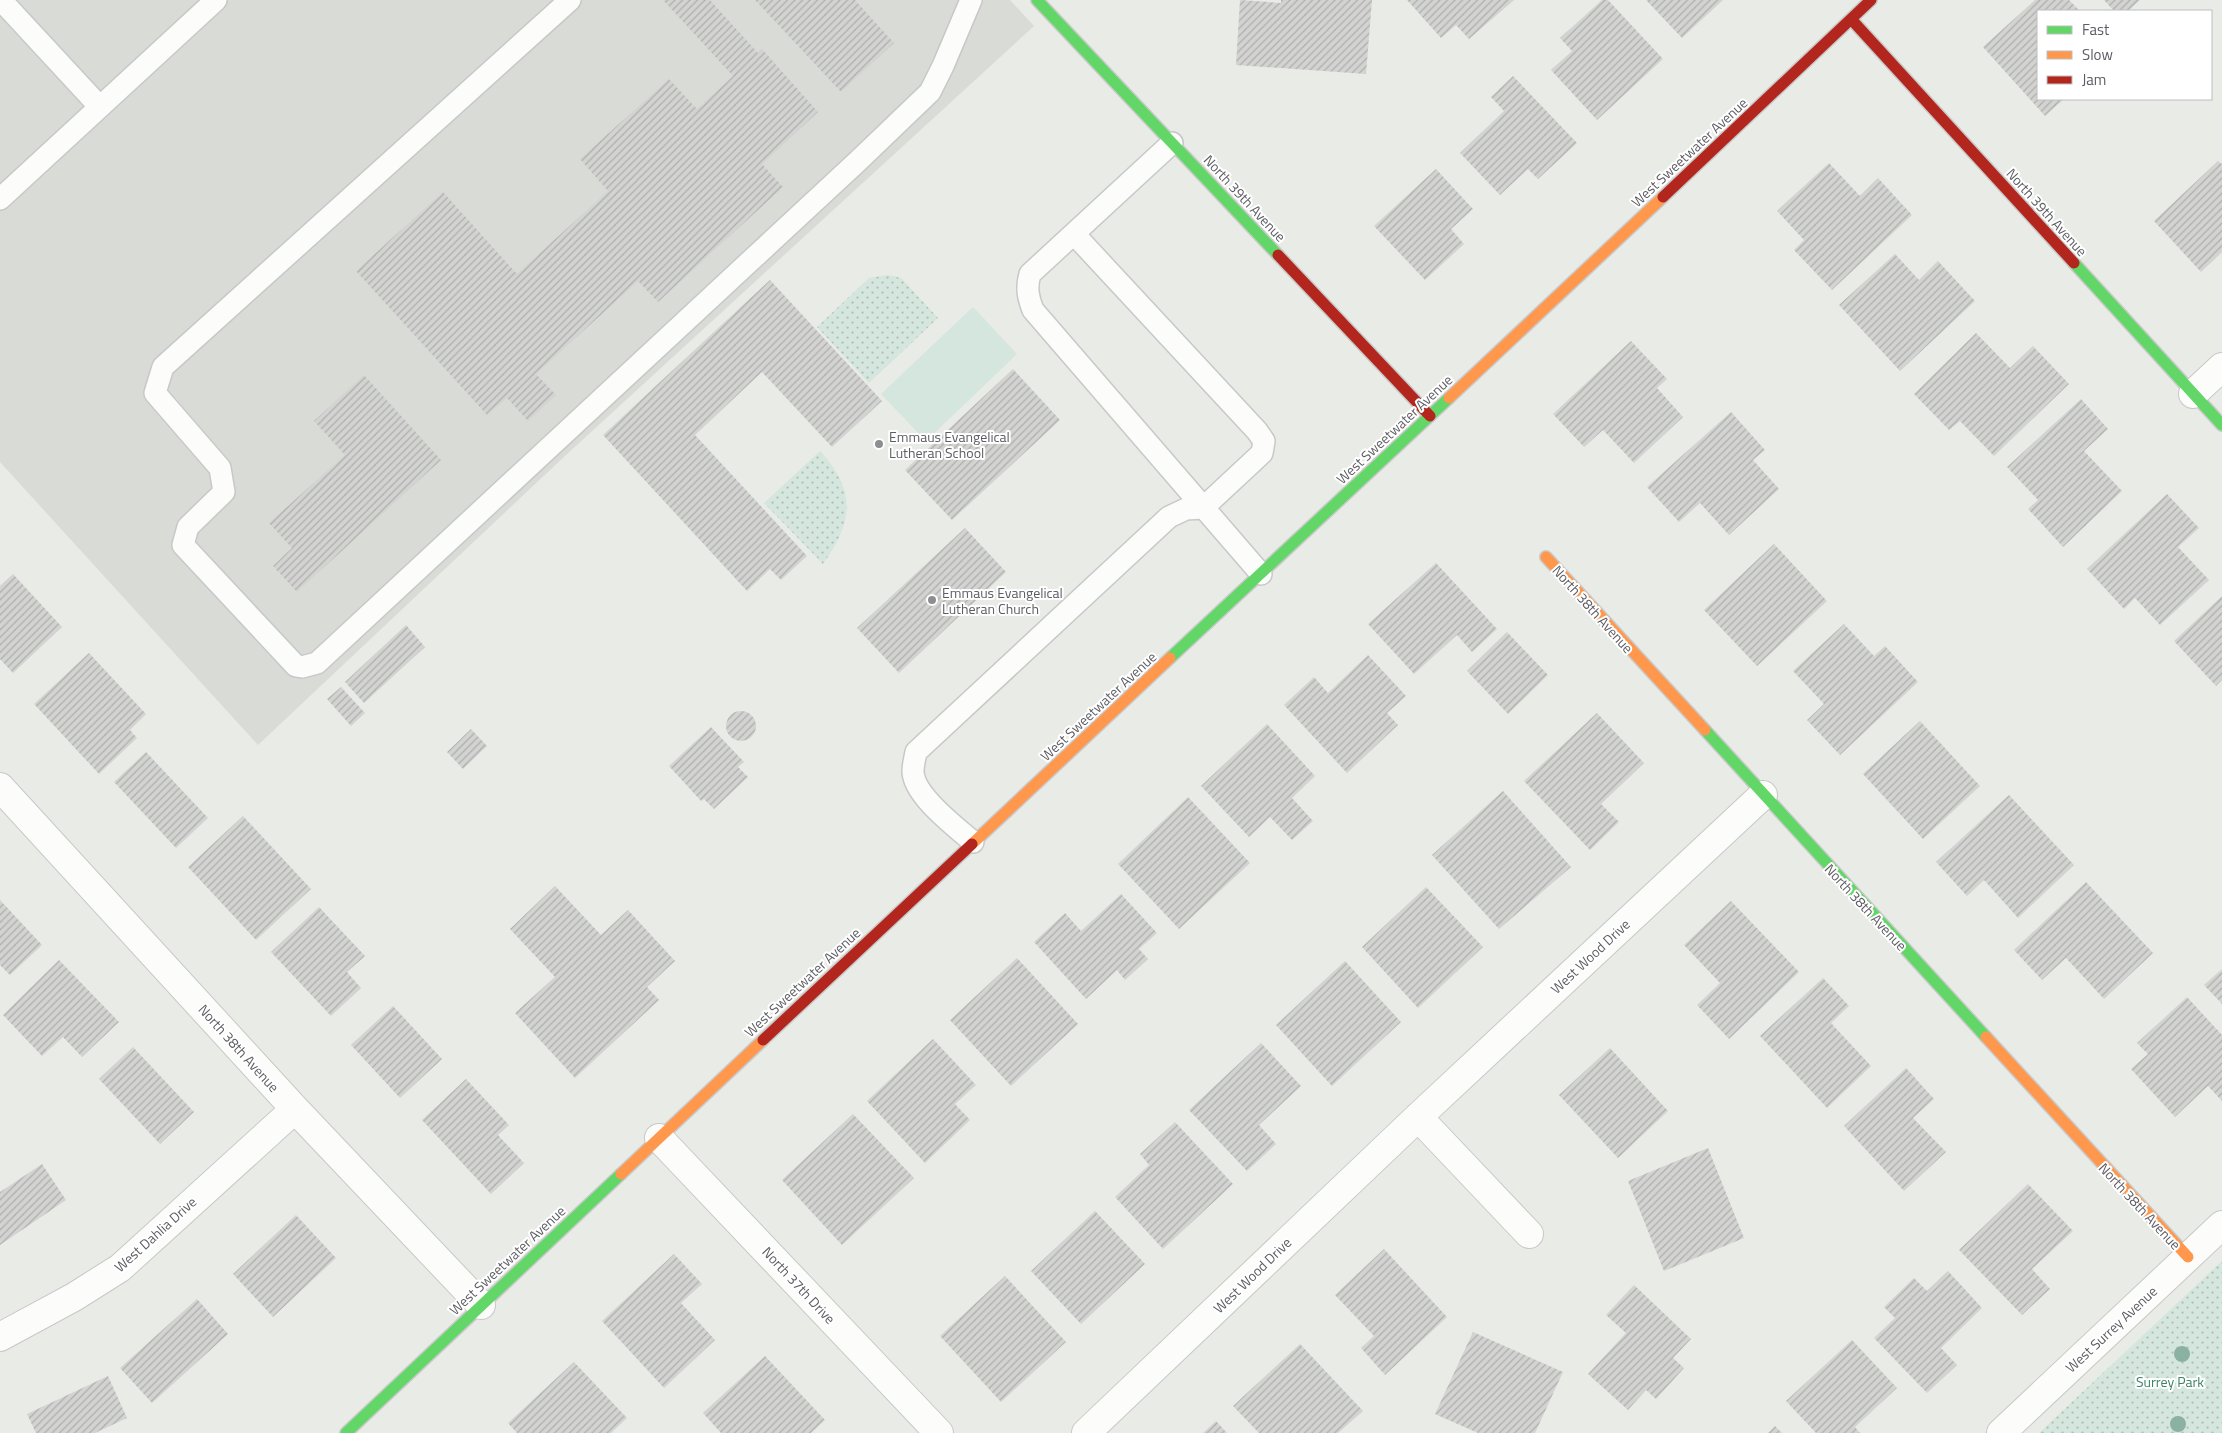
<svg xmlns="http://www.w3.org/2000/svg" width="2222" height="1433" font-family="'Titillium Web',sans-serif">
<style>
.industrial{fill:#d8dbd6}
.park{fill:url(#park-dots)}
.garden{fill:#d4e6dd}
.building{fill:url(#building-hatch)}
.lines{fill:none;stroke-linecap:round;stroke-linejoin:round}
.lane-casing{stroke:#c8c8c8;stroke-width:24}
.street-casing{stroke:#c8c8c8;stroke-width:30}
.fast-casing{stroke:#c8c9c9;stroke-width:14}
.slow-casing{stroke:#c8c9c9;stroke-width:14}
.jam-casing{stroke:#c8c9c9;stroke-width:14}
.lane{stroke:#fcfcfb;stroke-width:21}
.street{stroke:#fcfcfb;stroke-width:28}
.fast{stroke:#63d668;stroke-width:11}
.slow{stroke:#ff974d;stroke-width:11}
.jam{stroke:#b3261e;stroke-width:11}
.tree{fill:#8ab1a2}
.poi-dot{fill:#8e8e91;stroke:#fff;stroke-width:2}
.labels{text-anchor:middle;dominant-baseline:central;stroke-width:4;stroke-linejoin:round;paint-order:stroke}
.street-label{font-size:14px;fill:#5d5c63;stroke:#fff}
.poi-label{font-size:14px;fill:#5d5c63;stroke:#fff;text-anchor:start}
.park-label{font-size:14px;fill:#3d816b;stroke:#fff}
</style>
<defs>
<pattern id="park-dots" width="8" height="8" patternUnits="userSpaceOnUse" patternTransform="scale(1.25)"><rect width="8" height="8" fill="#d4e6dd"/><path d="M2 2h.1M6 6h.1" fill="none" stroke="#afbeb7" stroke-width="1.8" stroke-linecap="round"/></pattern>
<pattern id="building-hatch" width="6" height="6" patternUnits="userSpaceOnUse" patternTransform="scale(1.25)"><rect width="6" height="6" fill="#d3d4d1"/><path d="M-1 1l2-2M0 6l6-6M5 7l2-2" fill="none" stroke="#aeafad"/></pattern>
</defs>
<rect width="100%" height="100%" fill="#e9ebe6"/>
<path class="industrial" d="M0 0H1010L1034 26 566 455 258 745 0 462Z"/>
<path class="park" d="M888 275 901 278 938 318 869 383 817 327 869 278Z
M820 451C857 491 853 522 823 564L764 503Z
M2222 1261V1433H2039Z"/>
<path class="garden" d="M973 307 1017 354 926 441 881 394Z"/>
<path class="building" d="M663 0H710L758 53 762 49 818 112 762 164 783 187 658 302 638 281 536 374 556 395 528 421 507 398 487 415 356 271 443 192 517 274 608 191 580 159 669 79 697 109 733 76Z
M755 0H855L894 43 841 92Z
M1240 0 1281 3V0H1372L1366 74 1236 65Z
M1407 0H1514L1469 39 1456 25 1441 38Z
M1602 0H1608L1663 59 1597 120 1551 70 1572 51 1560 38Z
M1646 0H1723L1682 38Z
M2035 0H2069L2080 11H2038V99H2064L2045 116 1983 47Z
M2104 0H2140L2128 11H2114Z
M1513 76 1577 143 1538 179 1528 169 1500 195 1460 153 1504 111 1491 97Z
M2218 161 2222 164V252L2201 272 2154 221Z
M1829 163 1860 196 1878 178 1912 215 1832 290 1794 250 1804 240 1777 211Z
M1436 169 1473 209 1451 229 1464 244 1425 280 1374 226Z
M1895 254 1919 280 1938 261 1975 301 1900 371 1839 305Z
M770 280 882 401 832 447 762 372 695 435 807 556 781 580 770 569 747 591 603 435Z
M1976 333 2010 368 2033 346 2069 384 1994 456 1960 421 1949 430 1914 394Z
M1631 341 1667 379 1657 388 1683 417 1634 463 1603 430 1584 447 1553 414Z
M1013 369 1060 420 952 520 905 470Z
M364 375 441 460 297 592 273 566 292 548 269 523 345 455 314 421Z
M2081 399 2108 429 2084 451 2122 491 2063 547 2028 509 2038 500 2007 467Z
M1731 412 1765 450 1753 460 1779 489 1729 535 1700 503 1679 522 1647 487Z
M2167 494 2199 528 2178 547 2209 580 2160 625 2135 598 2124 609 2087 569Z
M965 528 1006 572 899 673 857 628Z
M1774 544 1827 601 1757 666 1704 610Z
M1436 563 1497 629 1472 652 1457 635 1414 674 1368 624Z
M13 574 62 627 13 673 0 659V586Z
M2222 596V680L2216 686 2174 641Z
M1844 624 1874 656 1885 646 1918 682 1840 755 1807 720 1824 704 1793 671Z
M406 625 425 647 364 703 345 682Z
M1507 632 1548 675 1508 714 1467 671Z
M89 653 146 714 130 730 137 738 99 774 34 704Z
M1368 655 1406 696 1387 713 1398 725 1347 773 1284 705 1314 677 1328 693Z
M341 687 365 713 351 726 327 699Z
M726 726a15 15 0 1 1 30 0a15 15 0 1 1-30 0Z
M1597 713 1644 763 1601 804 1619 822 1590 850 1524 781Z
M1920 721 1980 786 1923 839 1863 774Z
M1267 724 1315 776 1292 798 1313 821 1292 840 1270 817 1249 837 1201 786Z
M711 727 744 762 738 767 748 777 714 809 704 799 701 801 669 766Z
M471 729 487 746 463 769 447 752Z
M146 752 208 818 176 848 114 782Z
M1503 791 1571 867 1499 929 1432 855Z
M2009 795 2074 865 2018 918 1984 880 1967 896 1936 862Z
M1188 797 1250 863 1179 929 1118 864Z
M243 816 311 889 256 940 188 867Z
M2086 882 2153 953 2104 999 2066 958 2042 980 2014 950Z
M555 886 601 935 628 910 675 961 647 987 659 1000 575 1078 515 1013 555 977 510 929Z
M1426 887 1483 947 1418 1008 1362 947Z
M1121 894 1157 933 1139 949 1148 959 1125 980 1117 970 1086 999 1034 942 1065 913 1081 931Z
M0 900 42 945 10 975 0 965Z
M1731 901 1799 972 1729 1039 1697 1005 1720 983 1684 945Z
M319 907 365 956 347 972 361 988 331 1016 271 952Z
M1017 958 1078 1024 1011 1086 950 1020Z
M59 960 119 1022 82 1057 63 1037 42 1056 3 1015Z
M1345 961 1401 1022 1332 1086 1276 1025Z
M2222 969V1004L2204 985Z
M1823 978 1849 1006 1831 1023 1871 1066 1827 1108 1760 1036Z
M2187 997 2222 1035V1101L2208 1086 2175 1117 2131 1069 2148 1054 2137 1043Z
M393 1006 442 1059 400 1098 351 1045Z
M933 1039 976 1085 955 1104 970 1120 925 1163 867 1101Z
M1261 1043 1301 1086 1259 1125 1276 1144 1247 1171 1189 1110Z
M133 1047 194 1112 160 1144 99 1079Z
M1610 1048 1668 1111 1618 1158 1559 1095Z
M1906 1068 1934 1099 1913 1118 1946 1152 1904 1191 1844 1126Z
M466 1079 509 1125 498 1135 524 1163 491 1194 422 1120Z
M853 1114 914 1178 842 1245 782 1180Z
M1175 1122 1233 1184 1163 1249 1115 1197 1149 1165 1140 1154Z
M1708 1148 1744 1238 1664 1271 1628 1181Z
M42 1164 66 1200 0 1245V1192Z
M2028 1184 2073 1231 2032 1269 2050 1289 2022 1315 1959 1250Z
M1095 1211 1145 1264 1081 1324 1031 1271Z
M296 1215 336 1258 273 1317 233 1274Z
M1384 1249 1447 1317 1385 1375 1361 1348 1374 1336 1335 1295Z
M674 1254 702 1284 681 1303 715 1340 664 1388 602 1321Z
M1948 1271 1982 1308 1941 1348 1957 1365 1927 1393 1874 1338 1895 1318 1884 1307 1914 1278 1927 1291Z
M1005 1276 1066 1342 1001 1402 940 1336Z
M1634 1285 1691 1339 1673 1358 1684 1368 1656 1399 1646 1390 1628 1410 1588 1374 1626 1333 1606 1315Z
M197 1299 228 1334 152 1403 120 1368Z
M1473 1332 1563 1372 1535 1433H1478L1435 1414Z
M1852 1340 1897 1388 1855 1427 1860 1433H1816L1786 1401Z
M1300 1344 1363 1411 1338 1433H1259L1233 1406Z
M765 1356 825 1420 811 1433H721L703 1413Z
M574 1362 627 1418 611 1433H517L508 1423Z
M108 1376 127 1418 95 1433H36L27 1414Z
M1216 1421 1227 1433H1203Z
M1775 1426 1782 1433H1768Z"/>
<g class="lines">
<g class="lane-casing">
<path id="lane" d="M1 0 100 107
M570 0 163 367 155 393 220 468 224 492 188 527 183 545 296 666 302 667 317 663 858 161 930 92 943 66 971 0
M1172 143 1030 274C1026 288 1028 297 1033 310L1261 574
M0 199 216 0
M973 842C956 827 913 795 913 771 913 765 915 758 916 752L1169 517 1186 509 1203 508 1262 453 1264 441 1257 431 1074 234"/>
</g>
<g class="street-casing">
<path id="street" d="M2193 394 2222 367
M0 787 295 1109 481 1305
M1418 1117 1529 1234
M659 1138 939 1433
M0 1337 74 1297 120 1268 295 1109
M1086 1433 1418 1117 1763 795
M2001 1433 2222 1225"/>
</g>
<g class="fast-casing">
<path id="fast" d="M1037 0 1278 255
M2074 263 2222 425
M1170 658 1449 398
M1705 730 1986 1037
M346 1433 621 1174"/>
</g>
<g class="slow-casing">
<path id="slow" d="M1449 398 1663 197
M1546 557 1705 730
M972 844 1170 658
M1986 1037 2188 1257
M621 1174 763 1040"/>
</g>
<g class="jam-casing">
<path id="jam" d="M1851 19 2074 263
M1663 197 1871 0
M1278 255 1430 416
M763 1040 972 844"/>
</g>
<use href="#lane" class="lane"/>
<use href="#street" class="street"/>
<use href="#fast" class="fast"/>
<use href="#slow" class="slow"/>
<use href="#jam" class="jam"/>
</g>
<g class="tree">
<circle cx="2182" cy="1354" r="8"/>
<circle cx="2178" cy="1424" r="8"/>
</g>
<g class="poi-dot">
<circle cx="879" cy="444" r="5"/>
<circle cx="932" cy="600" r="5"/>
</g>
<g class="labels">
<g class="street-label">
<text transform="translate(1689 152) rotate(-43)">West Sweetwater Avenue</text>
<text transform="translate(1245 198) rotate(47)">North 39th Avenue</text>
<text transform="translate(2047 212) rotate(48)">North 39th Avenue</text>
<text transform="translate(1394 429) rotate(-43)">West Sweetwater Avenue</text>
<text transform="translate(1593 609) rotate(48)">North 38th Avenue</text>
<text transform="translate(1098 706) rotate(-43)">West Sweetwater Avenue</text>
<text transform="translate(1866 907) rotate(47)">North 38th Avenue</text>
<text transform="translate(1590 956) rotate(-43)">West Wood Drive</text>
<text transform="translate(802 982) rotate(-43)">West Sweetwater Avenue</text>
<text transform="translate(239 1048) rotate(48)">North 38th Avenue</text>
<text transform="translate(2140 1206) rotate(47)">North 38th Avenue</text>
<text transform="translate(155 1234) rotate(-42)">West Dahlia Drive</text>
<text transform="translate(507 1260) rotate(-43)">West Sweetwater Avenue</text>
<text transform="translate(1252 1275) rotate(-44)">West Wood Drive</text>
<text transform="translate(799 1285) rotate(47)">North 37th Drive</text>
<text transform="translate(2111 1329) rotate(-43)">West Surrey Avenue</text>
</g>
<g class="poi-label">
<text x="889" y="436">Emmaus Evangelical<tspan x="889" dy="16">Lutheran School</tspan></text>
<text x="942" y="592">Emmaus Evangelical<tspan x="942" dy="16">Lutheran Church</tspan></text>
</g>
<g class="park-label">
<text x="2170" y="1381">Surrey Park</text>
</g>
</g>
<rect x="2037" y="10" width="175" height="90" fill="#ffffff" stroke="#bebec1"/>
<rect x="2047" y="26" width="25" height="8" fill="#63d668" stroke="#bebec1"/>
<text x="2082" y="35" font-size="15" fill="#5d5c63">Fast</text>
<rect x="2047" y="51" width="25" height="8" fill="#ff974d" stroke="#bebec1"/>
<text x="2082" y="60" font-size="15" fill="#5d5c63">Slow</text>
<rect x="2047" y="76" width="25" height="8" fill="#b3261e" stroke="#bebec1"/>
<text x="2082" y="85" font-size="15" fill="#5d5c63">Jam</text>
</svg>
